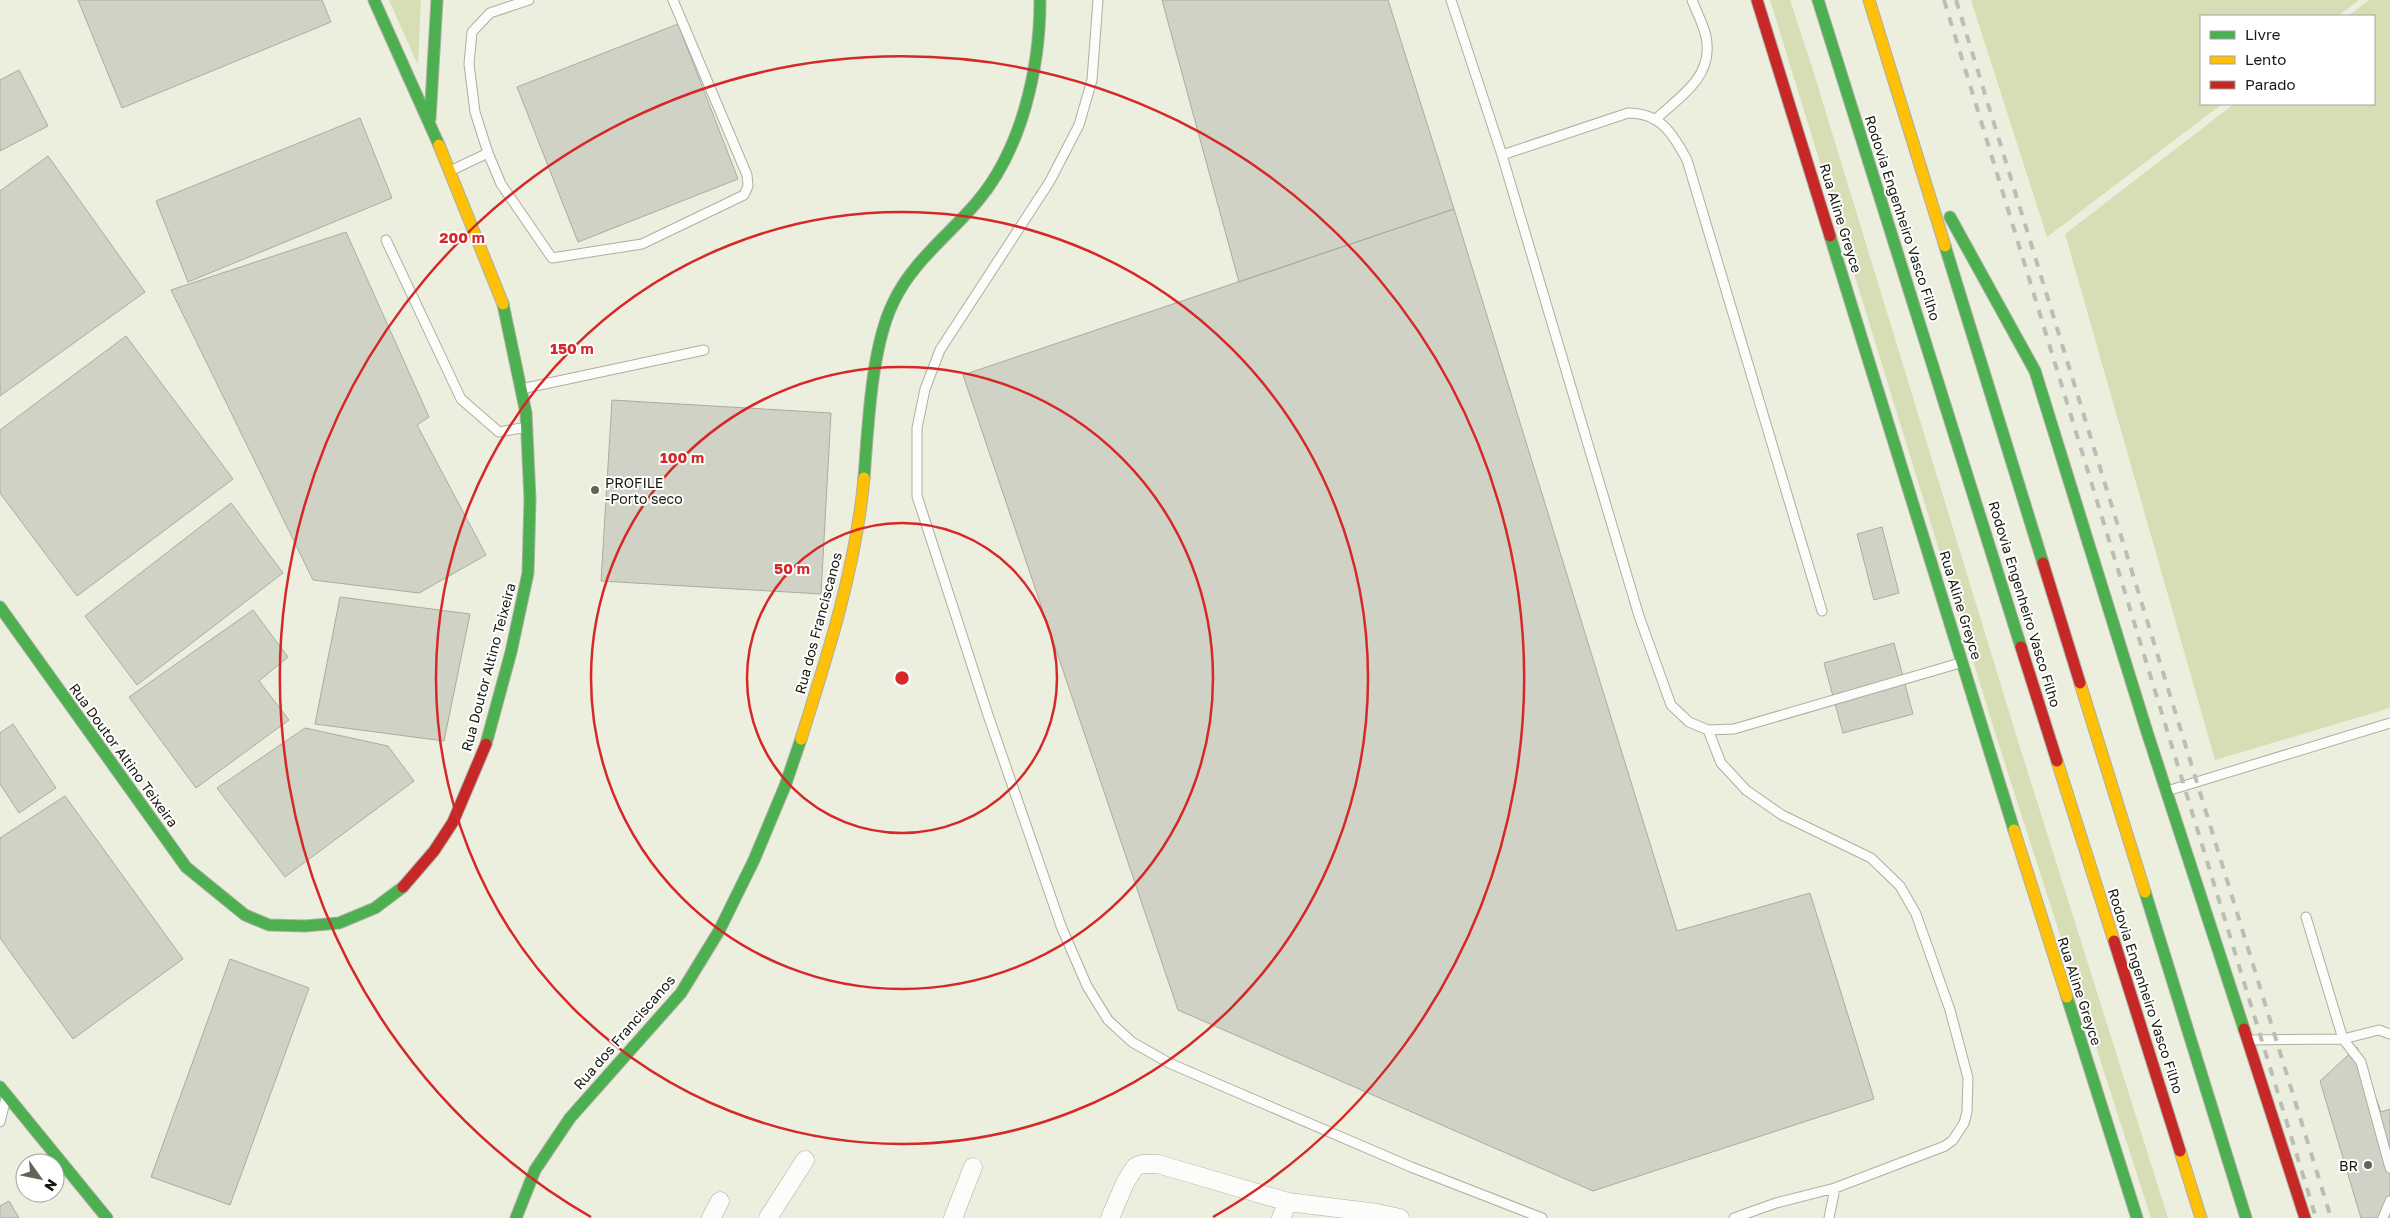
<svg xmlns="http://www.w3.org/2000/svg" width="2390" height="1218" font-family="'Golos Text',sans-serif">
<style>
.green{fill:#d7deb5}
.building{fill:#d0d2c5;stroke:#a9ac9f}
.lines{fill:none;stroke-linecap:round;stroke-linejoin:round}
.lane-casing{stroke:#acafa2;stroke-width:11}
.street-casing{stroke:#acafa2;stroke-width:19}
.fast-casing{stroke:#acafa2;stroke-width:13}
.slow-casing{stroke:#acafa2;stroke-width:13}
.jam-casing{stroke:#acafa2;stroke-width:13}
.lane{stroke:#fcfdfa;stroke-width:9}
.street{stroke:#fcfdfa;stroke-width:18}
.fast{stroke:#4caf50;stroke-width:11}
.slow{stroke:#ffc107;stroke-width:11}
.jam{stroke:#c62828;stroke-width:11}
.rail{stroke:#bcbdb9;stroke-width:4;stroke-dasharray:9 9;stroke-linecap:butt}
.ring{fill:none;stroke:#d62828;stroke-width:2.5}
.poi-dot{fill:#626457;stroke:#fff;stroke-width:2}
.labels{text-anchor:middle;dominant-baseline:central;stroke-width:4;stroke-linejoin:round;paint-order:stroke}
.street-label{font-size:14px;fill:#17190e;stroke:#fff}
.poi-label{font-size:14px;fill:#17190e;stroke:#fff;text-anchor:start}
.centre{fill:#d62828;stroke:#fff;stroke-width:2.5}
.ring-label{font-size:15px;text-anchor:middle;font-weight:bold;fill:#d62828;stroke:#fff;stroke-width:4;stroke-linejoin:round;paint-order:stroke}
</style>
<rect width="100%" height="100%" fill="#ecefde"/>
<path class="green" d="M389 0H421L418 65Z
M1770 0H1790L1812 67 2018 741 2168 1218H2151L1998 742Z
M1971 0H2359L2338 16H2201V104H2222L2047 237Z
M2369 0H2390V708L2215 760 2065 234 2234 104H2374V16H2348Z"/>
<path class="building" d="M78 0H322L331 22 122 108Z
M1162 0H1388L1454 209 1239 282Z
M678 24 738 179 578 242 517 87Z
M19 70 48 126 0 151V80Z
M360 118 392 198 188 282 156 201Z
M48 156 145 292 0 396V191Z
M1454 209 1677 931 1810 893 1874 1099 1593 1191 1178 1010 963 375Z
M346 232 429 417 417 425 486 555 419 593 313 580 171 290Z
M126 336 233 479 77 596 0 493V430Z
M612 400 831 413 821 594 601 581Z
M231 503 283 573 137 685 85 616Z
M1882 527 1899 593 1874 600 1857 534Z
M340 597 470 614 444 741 315 724Z
M253 610 288 657 259 681 289 720 196 788 129 697Z
M1894 643 1913 714 1843 733 1824 663Z
M13 724 56 788 19 813 0 784V733Z
M305 728 388 746 414 781 285 877 217 788Z
M65 796 183 959 73 1039 0 938V838Z
M230 959 309 988 230 1205 151 1177Z
M2357 1047 2381 1112 2390 1109V1218H2361L2320 1081Z
M9 1201 19 1218H0V1206Z"/>
<g class="lines">
<g class="lane-casing">
<path id="lane" d="M529 0 490 13 472 32 469 64 475 112 488 153 501 184 552 258 642 244 744 195 748 186 747 175 673 0
M1098 0 1092 80 1079 125 1050 181 940 350 925 389 917 428V496L988 715 1061 926 1087 986 1108 1020 1132 1042 1169 1063 1411 1167 1542 1218
M1451 0 1502 155 1639 616 1671 705 1689 722 1708 730 1734 729 1960 663
M1656 119C1678 98 1710 79 1707 45 1707 31 1697 13 1692 0
M1502 155 1628 113C1661 113 1673 134 1687 160L1822 611
M450 171 488 153
M386 240 461 399 499 432 527 427
M521 389 704 350
M1708 730 1721 763 1746 790 1782 815 1871 858 1900 886 1916 914 1950 1010 1968 1078 1967 1112 1964 1123 1953 1140 1945 1146 1835 1188 1776 1203 1734 1218
M2167 791 2390 723
M2306 917 2343 1039 2379 1030 2390 1034
M2248 1040 2343 1039 2361 1062 2390 1168
M0 1122 6 1098
M1829 1218 1835 1188
M2383 1218 2390 1201"/>
</g>
<g class="street-casing">
<path id="street" d="M711 1218 720 1201
M768 1218 805 1160
M953 1218 973 1167
M1110 1218 1125 1183 1135 1167 1142 1164H1158L1288 1202 1377 1213 1400 1218
M1281 1218 1288 1202"/>
</g>
<g class="fast-casing">
<path id="fast" d="M374 0 439 145
M1818 0 2021 647
M430 119 437 0
M1950 217 2035 371
M1830 236 2014 830
M1945 246 2043 563
M2035 371 2147 732 2244 1029
M864 478C868 428 871 348 893 303 912 262 948 236 977 202 1022 149 1040 68 1040 0
M0 607 186 867 245 915 269 925 305 926 339 923 375 908 403 887
M486 744 511 652 528 573 530 499 526 413 503 304
M2145 892 2246 1218
M2067 997 2137 1218
M0 1087 107 1218
M516 1218 535 1170 570 1118 681 993 719 931 754 860 785 786 801 739"/>
</g>
<g class="slow-casing">
<path id="slow" d="M1869 0 1945 246
M439 145 503 304
M2080 683 2145 892
M801 739C828 654 856 567 864 478
M2057 761 2114 941
M2014 830 2067 997
M2180 1151 2201 1218"/>
</g>
<g class="jam-casing">
<path id="jam" d="M1757 0 1830 236
M2043 563 2080 683
M2021 647 2057 761
M403 887 434 851 453 822 486 744
M2114 941 2180 1151
M2244 1029 2305 1218"/>
</g>
<use href="#lane" class="lane"/>
<use href="#street" class="street"/>
<use href="#fast" class="fast"/>
<use href="#slow" class="slow"/>
<use href="#jam" class="jam"/>
<path class="rail" d="M1944 0 2316 1218
M1956 0 2331 1218"/>
</g>
<g class="ring">
<circle cx="902" cy="678" r="155"/>
<circle cx="902" cy="678" r="311"/>
<circle cx="902" cy="678" r="466"/>
<path d="M591 1217A622 622 0 1 1 1213 1217"/>
</g>
<g class="poi-dot">
<circle cx="595" cy="490" r="5"/>
<circle cx="2368" cy="1165" r="5"/>
</g>
<g class="labels">
<g class="street-label">
<text transform="translate(1841 218) rotate(73)">Rua Aline Greyce</text>
<text transform="translate(1903 218) rotate(72)">Rodovia Engenheiro Vasco Filho</text>
<text transform="translate(2025 604) rotate(73)">Rodovia Engenheiro Vasco Filho</text>
<text transform="translate(1961 605) rotate(73)">Rua Aline Greyce</text>
<text transform="translate(818 623) rotate(-75)">Rua dos Franciscanos</text>
<text transform="translate(488 667) rotate(-75)">Rua Doutor Altino Teixeira</text>
<text transform="translate(124 755) rotate(54)">Rua Doutor Altino Teixeira</text>
<text transform="translate(2080 991) rotate(72)">Rua Aline Greyce</text>
<text transform="translate(2146 991) rotate(72)">Rodovia Engenheiro Vasco Filho</text>
<text transform="translate(624 1032) rotate(-49)">Rua dos Franciscanos</text>
</g>
<g class="poi-label">
<text x="605" y="482">PROFILE<tspan x="605" dy="16">-Porto seco</tspan></text>
<text x="2358" y="1165" text-anchor="end">BR</text>
</g>
</g>
<circle cx="902" cy="678" r="8" class="centre"/>
<g class="ring-label">
<text x="462" y="243">200 m</text>
<text x="572" y="354">150 m</text>
<text x="682" y="463">100 m</text>
<text x="792" y="574">50 m</text>
</g>
<rect x="2200" y="15" width="175" height="90" fill="#ffffff" stroke="#a2a39f"/>
<rect x="2210" y="31" width="25" height="8" fill="#4caf50" stroke="#a2a39f"/>
<text x="2245" y="40" font-size="15" fill="#17190e">Livre</text>
<rect x="2210" y="56" width="25" height="8" fill="#ffc107" stroke="#a2a39f"/>
<text x="2245" y="65" font-size="15" fill="#17190e">Lento</text>
<rect x="2210" y="81" width="25" height="8" fill="#c62828" stroke="#a2a39f"/>
<text x="2245" y="90" font-size="15" fill="#17190e">Parado</text>
<g transform="translate(40 1178) rotate(123)"><circle r="24" fill="#ffffff" stroke="#a2a39f"/>
<path d="M0-4L9 19L0 12L-9 19Z" fill="#626457"/>
<text y="-8" font-size="14" font-weight="bold" text-anchor="middle" fill="#17190e">N</text>
</g>
</svg>
